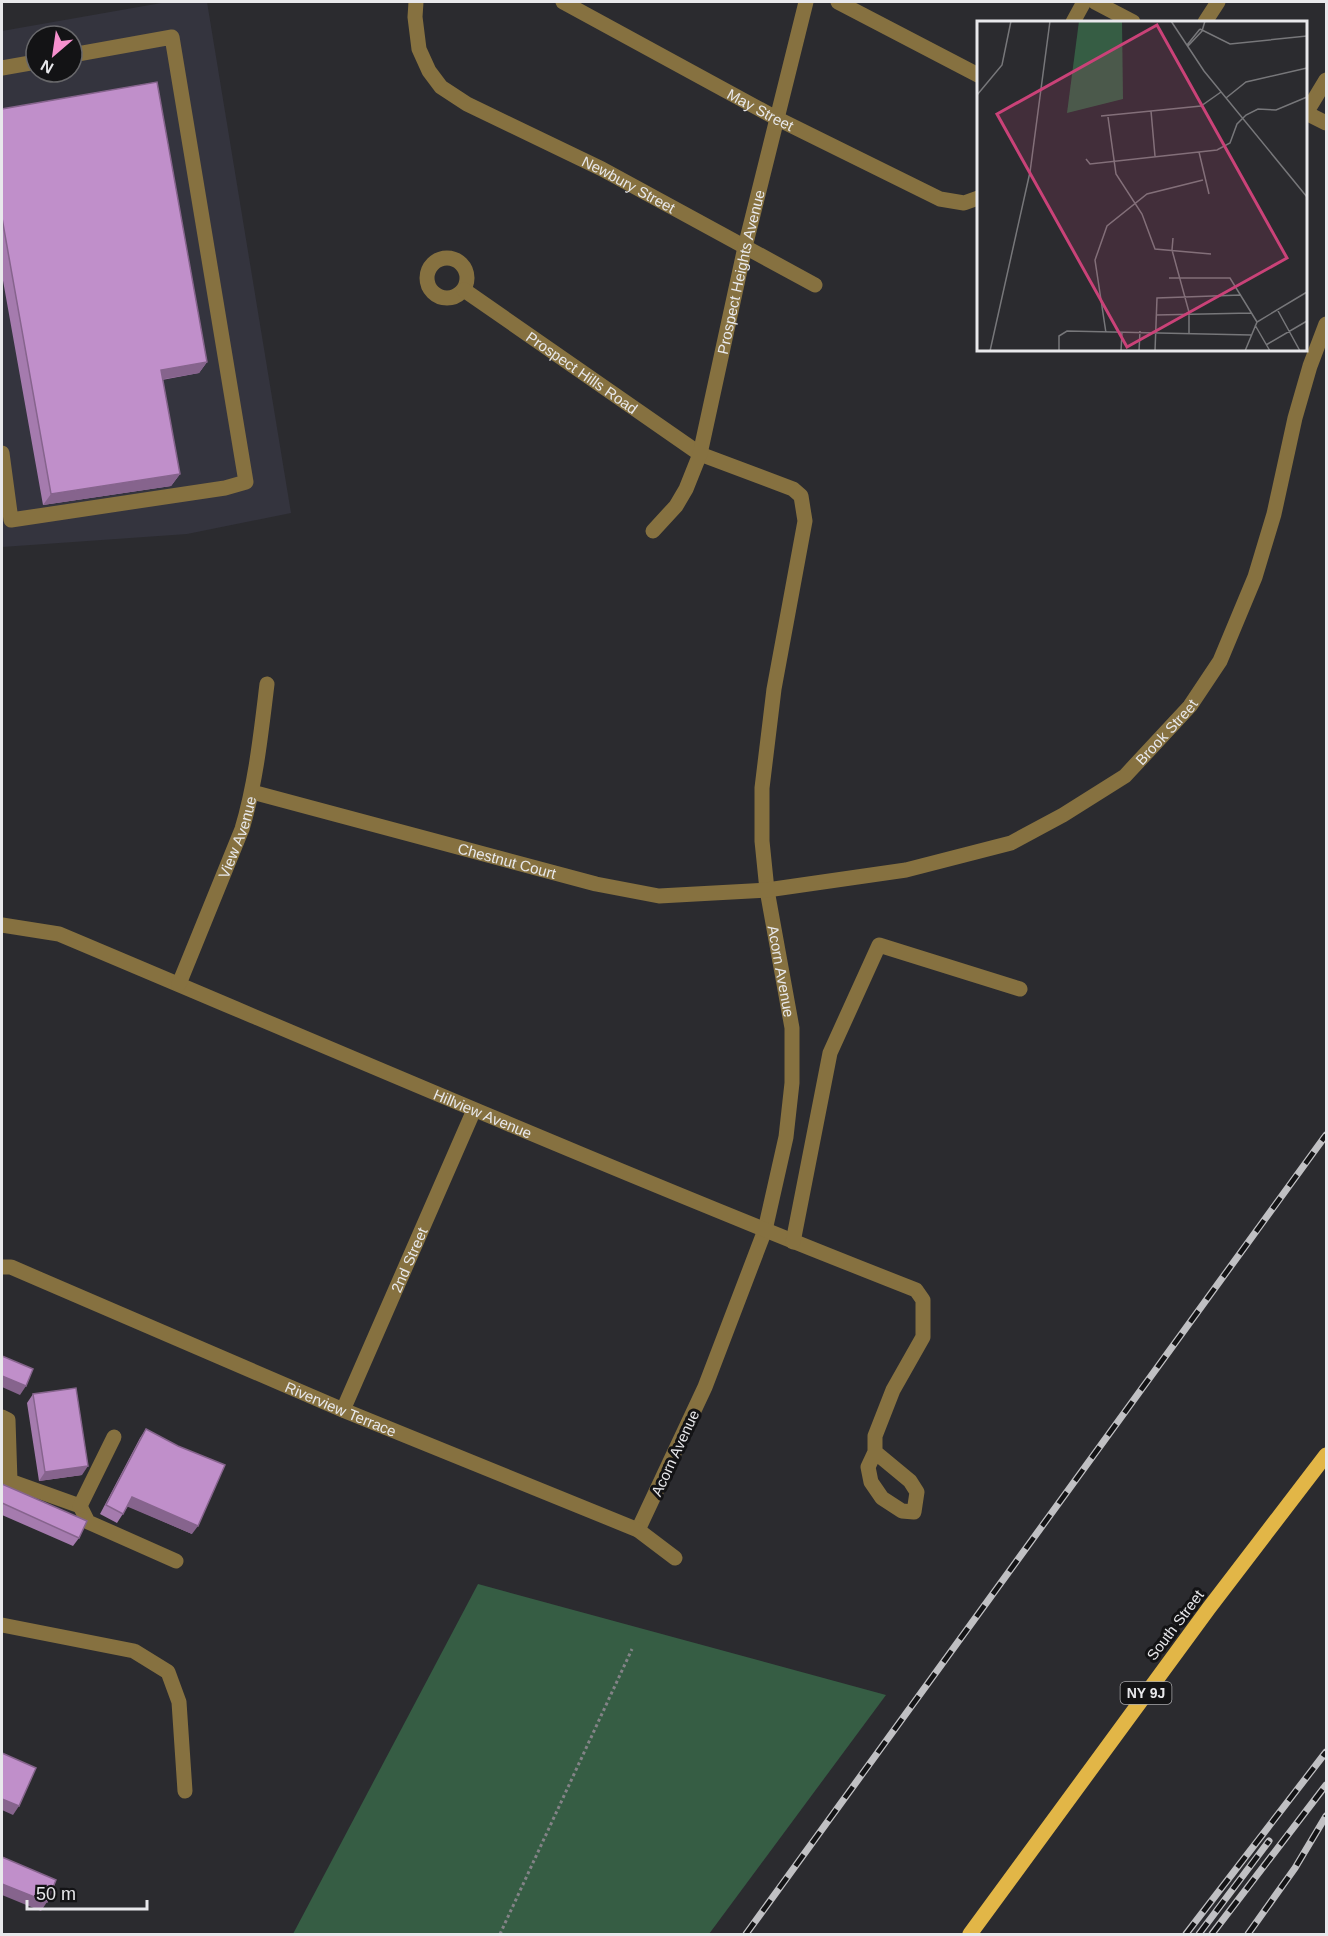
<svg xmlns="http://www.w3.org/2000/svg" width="1328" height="1936" font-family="Arial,sans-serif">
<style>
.built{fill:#34343e;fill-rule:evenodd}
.green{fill:#365d44}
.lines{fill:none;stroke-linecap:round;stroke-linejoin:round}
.path{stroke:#838387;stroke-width:3;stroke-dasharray:3 3;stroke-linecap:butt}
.minor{stroke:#867140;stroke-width:15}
.major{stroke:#e2b647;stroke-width:15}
.rail-casing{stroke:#c0c0c3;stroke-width:7}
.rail{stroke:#131315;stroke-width:4.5;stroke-dasharray:14;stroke-linecap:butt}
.wall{fill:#a57bae}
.shaded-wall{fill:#86648d}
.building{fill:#c08fca;stroke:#86648d;stroke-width:1.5}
.labels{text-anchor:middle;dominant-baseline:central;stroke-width:6;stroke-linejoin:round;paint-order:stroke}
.shield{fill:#131315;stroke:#a8a8ab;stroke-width:1.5}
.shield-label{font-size:14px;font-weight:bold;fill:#e8e8eb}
.street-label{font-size:15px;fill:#e8e8eb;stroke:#131315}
.inset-road{fill:none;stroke:#77777a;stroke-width:1.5}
.view{fill:#ca4278;fill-opacity:0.15;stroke:#ca4278;stroke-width:3}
.inset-edge{fill:none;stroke:#e8e8eb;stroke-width:3}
</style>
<rect width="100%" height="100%" fill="#2b2b2f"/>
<path class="built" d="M167 2H207L291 513 187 534 2 547V31ZM36 36H72V72H36Z"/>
<path class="green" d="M478 1584 886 1695 709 1934H293Z"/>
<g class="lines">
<path class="path" d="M500 1934 632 1649"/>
<g class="minor">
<path id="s1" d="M416 2 415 17 419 49 429 71 441 87 467 104 602 169 815 285"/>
<path id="s2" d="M563 2 776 118 940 199 964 203 978 198"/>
<path d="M838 2 978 75"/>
<path d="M1095 2 1133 22"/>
<path d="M1073 22 1084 2"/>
<path d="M1205 22 1218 2"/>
<path d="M2 68 36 62"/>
<path d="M1326 80 1306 113 1326 123"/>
<circle cx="447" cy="278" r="20"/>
<path id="s3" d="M464 290 700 454 793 489 801 496 805 521 774 689 762 788V841L767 890 792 1028V1083L786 1137 765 1230 705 1387 638 1530"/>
<path d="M2 453 11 520 225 488 246 482 172 37 72 55"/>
<path id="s4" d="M653 531 676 506 686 489 700 454 745 247 806 2"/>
<path id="s5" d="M252 792 596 884 659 896 767 890 906 870 1011 843 1063 815 1125 776 1190 706 1220 661 1255 577 1274 514 1295 418 1310 366 1326 324"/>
<path id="s6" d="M2 925 59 934C344 1054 628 1177 916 1290L923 1300V1337L893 1390 875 1436V1452L910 1481 917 1492 914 1512 902 1511 882 1498 871 1482 868 1467 875 1452"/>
<path id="s7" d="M179 984 242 829C256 782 261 733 267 684"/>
<path d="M793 1242 830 1053 879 945 1020 989"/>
<path id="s8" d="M2 1267H11L343 1410 638 1530 675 1558"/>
<path id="s9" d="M343 1410 474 1110"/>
<path d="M2 1417 8 1420 10 1481 80 1506 88 1522 176 1561"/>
<path d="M80 1506 114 1437"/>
<path d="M2 1625 134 1651 168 1672 179 1702 185 1791"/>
</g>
<path class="major" d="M970 1934 1209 1608 1326 1455"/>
<g class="rail-casing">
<path id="rail" d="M746 1934 1326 1135
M1186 1934 1326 1752
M1199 1934 1269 1841
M1212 1934 1326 1785
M1248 1934 1295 1868 1326 1816"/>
</g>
<use href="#rail" class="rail"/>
</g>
<path class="wall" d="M2 109 207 362 199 373 162 380 180 474 171 486 43 505 2 275Z
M33 1394 82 1475 39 1481 27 1403Z
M146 1429 178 1446 192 1534 128 1506 117 1523 100 1514 140 1438Z
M2 1484 79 1538 73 1546 2 1515Z"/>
<path class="shaded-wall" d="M207 362 199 373 153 381 161 370Z
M180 474 171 486 43 505 51 494Z
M2 1376 26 1386 20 1395 2 1387Z
M88 1466 82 1475 39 1481 45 1472Z
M132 1497 198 1526 192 1534 126 1506Z
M2 1799 19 1806 13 1815 2 1810Z
M2 1884 47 1902 41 1911 2 1895Z"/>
<path class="building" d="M157 82 207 362 161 370 180 474 51 494 2 218V109Z
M2 1356 33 1369 26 1386 2 1376Z
M76 1388 88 1466 45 1472 33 1394Z
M146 1429 178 1446 225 1465 198 1526 132 1497 123 1514 106 1505Z
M2 1484 87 1521 79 1538 2 1503Z
M2 1753 36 1768 19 1806 2 1799Z
M2 1857 56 1880 47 1902 2 1884Z"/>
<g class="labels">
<rect class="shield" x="1120.5" y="1682" width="51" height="22" rx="4.5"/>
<g class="shield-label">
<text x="1146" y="1693">NY 9J</text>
</g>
<g class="street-label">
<text stroke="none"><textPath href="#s2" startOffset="225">May Street</textPath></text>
<text stroke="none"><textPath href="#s1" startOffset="303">Newbury Street</textPath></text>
<text stroke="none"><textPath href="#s4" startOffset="278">Prospect Heights Avenue</textPath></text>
<text stroke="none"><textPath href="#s3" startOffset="144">Prospect Hills Road</textPath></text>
<text stroke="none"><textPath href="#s5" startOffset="970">Brook Street</textPath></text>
<text stroke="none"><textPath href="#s7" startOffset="158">View Avenue</textPath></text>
<text stroke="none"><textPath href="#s5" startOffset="264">Chestnut Court</textPath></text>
<text stroke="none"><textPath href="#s3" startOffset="878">Acorn Avenue</textPath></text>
<text stroke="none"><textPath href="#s6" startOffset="518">Hillview Avenue</textPath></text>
<text stroke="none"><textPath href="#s9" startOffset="164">2nd Street</textPath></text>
<text stroke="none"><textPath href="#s8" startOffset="368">Riverview Terrace</textPath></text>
<text transform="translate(675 1453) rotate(-65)">Acorn Avenue</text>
<text transform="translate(1175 1625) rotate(-53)">South Street</text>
</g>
</g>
<g transform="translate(977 21)">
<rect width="330" height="330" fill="#2b2b2f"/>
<path d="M102 0H145L146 78 90 92Z" fill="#365d44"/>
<path class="inset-road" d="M194 0 227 50 330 176M223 8 253 23 330 15M210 24 223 8M211 25 225 10 228 0M0 74 25 44 34 0M249 77 269 61 330 47M174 90 178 135M124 95 224 85 244 71M131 96 139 153 165 193 178 228 234 233M222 131 232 173M109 138 113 143 240 129 253 122 260 103 269 94 281 88 299 89 330 76M196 217 195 229 212 291V312M192 257H253L280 301M300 288 323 330M179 294 274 292M278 304 293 330M129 312 118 239 130 205 170 173 226 159M289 324 330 300M13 330 53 151 73 0M82 330V315L90 310 274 314M144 330 145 311M162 330 163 310M178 330 180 277 264 274M268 330 280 301 330 271"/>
<path class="view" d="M180 4 310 237 150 326 20 93Z"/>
<rect width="330" height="330" class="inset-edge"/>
</g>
<rect width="1328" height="1936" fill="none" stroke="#e8e8eb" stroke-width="6"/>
<g transform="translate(54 54) rotate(209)"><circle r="28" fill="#131315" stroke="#68686b" stroke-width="1.5"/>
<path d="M0-4.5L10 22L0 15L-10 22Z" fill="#f790ce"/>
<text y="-9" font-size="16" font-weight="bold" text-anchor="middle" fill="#e8e8eb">N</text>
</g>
<path d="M27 1900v9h120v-9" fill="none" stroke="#e8e8eb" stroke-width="3"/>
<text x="36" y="1900" font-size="18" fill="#e8e8eb" stroke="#131315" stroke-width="4.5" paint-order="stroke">50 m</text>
</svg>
